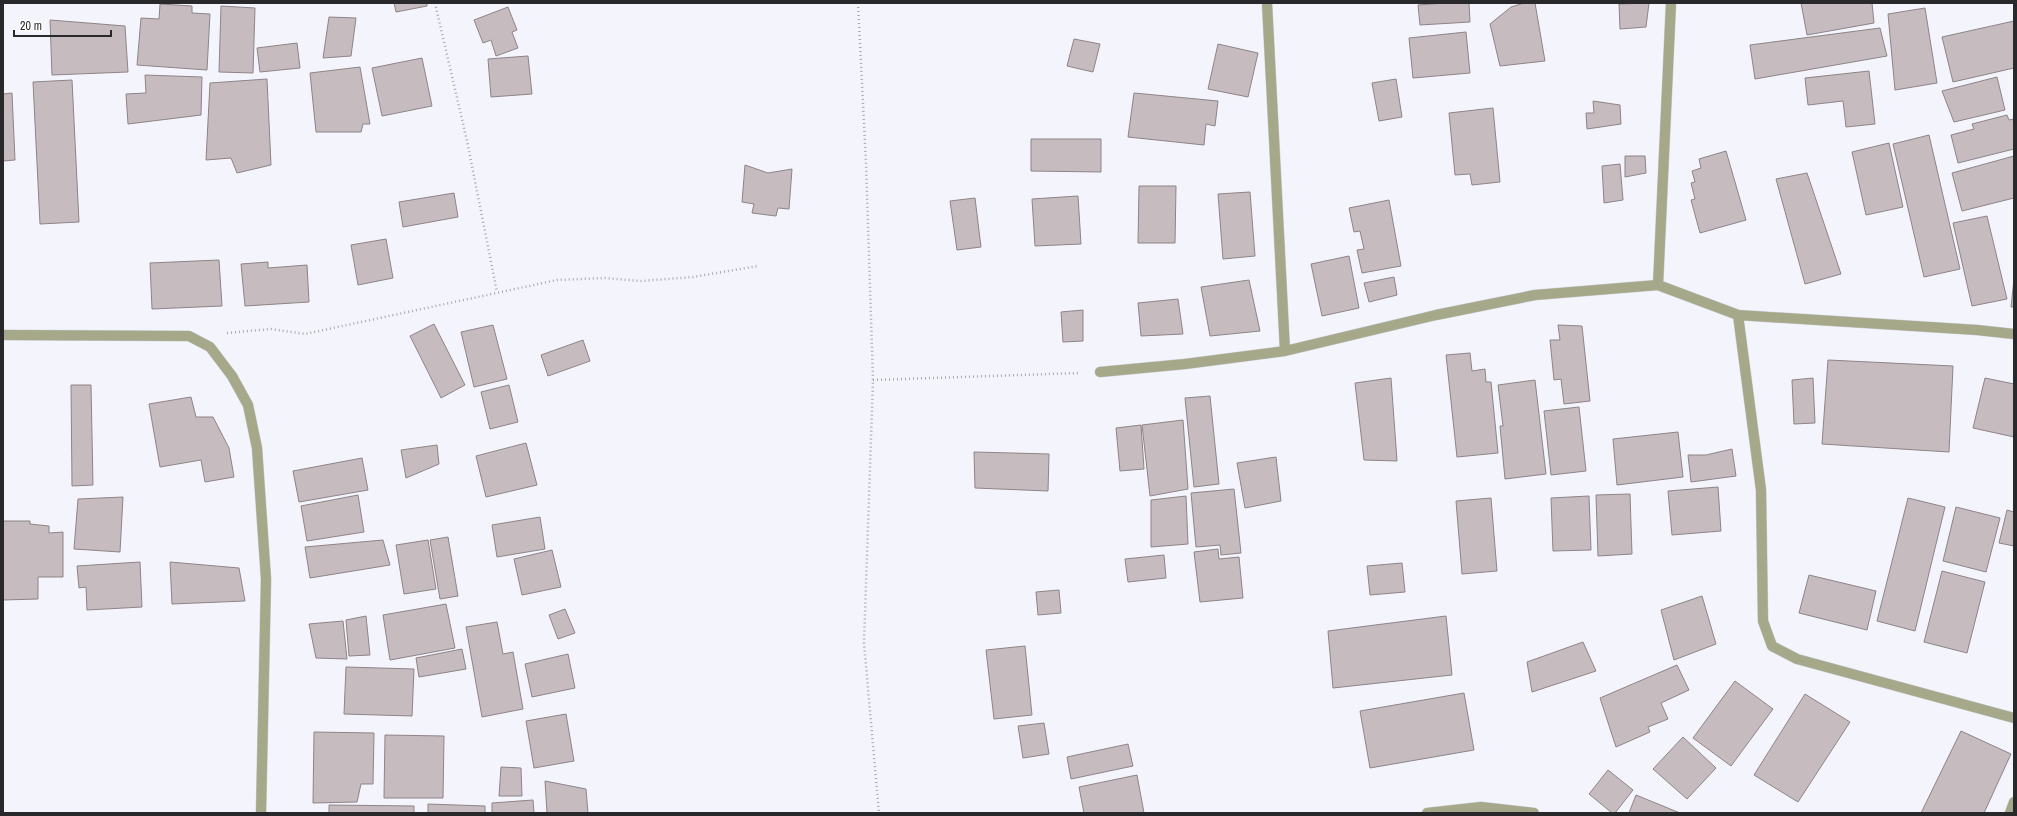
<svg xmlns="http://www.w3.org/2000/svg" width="2017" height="816" font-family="'Archivo Narrow',sans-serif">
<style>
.building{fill:#c6bcbf;stroke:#8e8487}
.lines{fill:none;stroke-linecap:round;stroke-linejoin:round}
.lane-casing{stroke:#cfcfd7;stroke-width:11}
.street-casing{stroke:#cfcfd7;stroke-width:11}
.path{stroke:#a7a7ae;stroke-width:2.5;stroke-dasharray:1 3;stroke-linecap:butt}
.lane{stroke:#a5a889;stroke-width:10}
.street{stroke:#a5a889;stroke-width:10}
</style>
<rect width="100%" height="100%" fill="#f4f4fd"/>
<path class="building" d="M394 3H427V6L396 12Z
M1444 3H1469L1470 22 1420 25 1418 5Z
M1524 3H1535L1545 61 1500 66 1490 24 1511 7Z
M1649 3 1646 27 1620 29 1619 4Z
M1801 3H1872L1874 23 1807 35Z
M160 4 192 6V13L210 14 207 70 137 65 141 18 159 19Z
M221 6 255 8 253 73 219 72Z
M508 7 517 30 512 32 518 48 496 56 491 40 483 43 474 20Z
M1925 8 1937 83 1895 90 1888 14Z
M329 17 356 18 351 56 323 58Z
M50 20 125 26 128 72 52 75Z
M2014 21V68L1953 82 1942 37Z
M1880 28 1887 56 1755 79 1750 45Z
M1466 32 1470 73 1413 78 1409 38Z
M1074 39 1100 44 1093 72 1067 66Z
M297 43 300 68 260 72 257 48Z
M1218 44 1258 53 1248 97 1208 89Z
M528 56 532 94 491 97 488 59Z
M422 58 432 106 382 116 372 68Z
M360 67 370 124H363L361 132H316L310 73Z
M1869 71 1875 124 1846 127 1843 101 1808 105 1805 78Z
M145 75 202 77 201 115 128 124 126 94 146 93Z
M1997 77 2005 110 1954 122 1942 91Z
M267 79 271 165 237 173 231 158 206 160 210 83Z
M1396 79 1402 117 1379 121 1372 83Z
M72 80 79 222 40 224 33 82Z
M12 93 15 160 3 161V94Z
M1134 93 1218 101 1215 126 1206 124 1204 145 1128 137Z
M1593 101 1620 105 1621 124 1587 129 1586 113H1594Z
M1493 108 1500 182 1472 185 1470 174 1455 175 1449 113Z
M2007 115 2009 120 2014 119V149L1958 163 1951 135 1974 129 1972 124Z
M1929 135 1960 269 1924 277 1893 144Z
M1031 139H1101V172L1031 171Z
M1889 143 1903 207 1866 215 1852 152Z
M1726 151 1746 220 1700 233 1691 200 1695 199 1691 183 1695 182 1692 171 1701 168 1699 159Z
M1625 156H1645L1646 173 1625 177Z
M2014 156V198L1962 211 1952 173Z
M1620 164 1623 200 1604 203 1602 166Z
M745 165 768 173 792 169 789 209 778 208 776 216 752 213 754 204 742 202Z
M1807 173 1841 274 1805 284 1776 179Z
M1139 186H1176L1175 243H1138Z
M1250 192 1255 256 1223 259 1218 194Z
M454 193 458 217 403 227 399 202Z
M1078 196 1081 244 1035 246 1032 199Z
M975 198 981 247 957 250 950 201Z
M1389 200 1401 266 1362 273 1357 250 1364 249 1360 231 1354 232 1349 208Z
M1987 216 2007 299 1972 306 1953 223Z
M386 239 393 278 358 285 351 245Z
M1349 256 1359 308 1322 316 1311 264Z
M219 260 222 306 152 309 150 263Z
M268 262V268L307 265 309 302 245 306 241 264Z
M1394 277 1397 295 1369 302 1364 283Z
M2014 279V307H2011Z
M1249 280 1260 331 1210 336 1201 287Z
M1178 299 1183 334 1141 336 1138 303Z
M1083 310V341L1063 342 1061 312Z
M434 324 465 385 441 398 410 336Z
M493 325 507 379 474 387 461 332Z
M1558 325 1582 326 1590 401 1564 404 1561 379 1554 380 1550 340H1560Z
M583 340 590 361 548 376 541 355Z
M1470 353 1472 371 1485 369 1486 382H1491L1498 453 1457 457 1446 355Z
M1828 360 1953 366 1949 452 1822 444Z
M1391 378 1397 461 1364 460 1355 383Z
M1813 378 1815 423 1794 424 1792 380Z
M1985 378 2014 384V437L1973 428Z
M1535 380 1546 474 1505 479 1500 426H1503L1498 385Z
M71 385H91L93 485 72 486Z
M509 385 518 422 490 429 481 392Z
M1210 396 1219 484 1194 487 1185 398Z
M191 397 196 417H213L229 448 234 477 205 482 201 460 160 467 149 404Z
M1579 407 1586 471 1551 475 1544 411Z
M1183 420 1188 489 1150 496 1142 425Z
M1141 425 1144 469 1120 471 1116 428Z
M1678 432 1683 477 1617 485 1613 439Z
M526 443 537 485 486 497 476 456Z
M437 445 439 464 406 478 401 450Z
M1732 449 1736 476 1691 482 1688 455H1706Z
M974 452 1049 454 1048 491 975 488Z
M1276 457 1281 501 1245 508 1237 463Z
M362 458 368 490 299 502 293 471Z
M1718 487 1721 531 1672 535 1668 491Z
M1234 489 1241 553 1221 555 1220 545 1196 547 1191 493Z
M1630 494 1632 554 1598 556 1596 495Z
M358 495 364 532 307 541 301 506Z
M1186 496 1188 544 1151 547V500Z
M1589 496 1591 550 1553 551 1551 498Z
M123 497 120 552 74 549 78 499Z
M1491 498 1497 571 1462 574 1456 501Z
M1908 498 1945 507 1915 631 1877 621Z
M1956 507 2000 518 1986 572 1943 561Z
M2007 510 2014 512V546L1999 543Z
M540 517 545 549 497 557 492 525Z
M3 521H30V524L49 526V533L63 532V577H38V599L3 600Z
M448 537 458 596 440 599 430 540Z
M383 540 390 565 310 578 305 547Z
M428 540 436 589 404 594 396 545Z
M1218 549 1219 559 1239 557 1243 598 1200 602 1194 552Z
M552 550 561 587 522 595 514 559Z
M1164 555 1166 578 1128 582 1125 559Z
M140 562 142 607 87 610 86 587 79 588 77 566Z
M170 562 239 568 245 601 172 604Z
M1402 563 1405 592 1370 595 1367 566Z
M1942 571 1985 582 1967 653 1924 642Z
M1809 575 1876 591 1867 630 1799 613Z
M1059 590 1061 613 1038 615 1036 592Z
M1702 596 1716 644 1674 660 1661 610Z
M446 604 455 648 390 660 383 615Z
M565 609 575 633 558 639 549 615Z
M366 616 370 655 349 656 346 620Z
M1446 616 1452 675 1333 688 1328 631Z
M343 621 347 659 316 658 309 624Z
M497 622 503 654 513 652 523 709 482 717 466 627Z
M1583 642 1596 671 1532 692 1527 662Z
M1025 646 1032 715 994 719 986 650Z
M462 649 466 669 419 677 416 658Z
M568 654 575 688 532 697 525 664Z
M1677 665 1689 690 1661 703 1668 719 1648 727 1650 732 1616 747 1600 698Z
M346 667 414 669 412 716 344 714Z
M1735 681 1773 709 1731 766 1693 738Z
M1464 693 1474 750 1370 768 1360 711Z
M1805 694 1850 722 1798 802 1754 775Z
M566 714 574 761 534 768 526 721Z
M1044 723 1049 754 1023 758 1018 726Z
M1961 731 2011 754 1984 813H1921Z
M314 732 374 733 373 784H361L357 802 313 803Z
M385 735 444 736 443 798H384Z
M1683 737 1716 768 1687 799 1653 769Z
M1128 744 1133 766 1071 779 1067 757Z
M501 767 521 768 522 796H499Z
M1608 770 1633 790 1615 813H1612L1589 794Z
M1137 775 1144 813H1084L1079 787Z
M545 781 586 789 588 813H547Z
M1636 795 1680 813H1629Z
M533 800 534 813H492V803Z
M428 804 485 806V813H428Z
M329 805 414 806V813H329Z"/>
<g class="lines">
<g class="lane-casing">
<path id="lane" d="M1427 813 1481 807 1534 813"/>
</g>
<g class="street-casing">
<path id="street" d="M1267 3 1285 351
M1658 285 1671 3
M1738 315 1761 490 1763 621 1772 646 1797 659 2014 718
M3 335 189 336 210 347 232 376 248 405 257 448 266 579 261 813
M1100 372 1185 364 1285 351 1436 315 1535 295 1658 285 1738 315 1977 330 2014 334
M2010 813 2014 802"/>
</g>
<path class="path" d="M435 3 467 141 497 292
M858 3 866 163 873 380 864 643 879 813
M227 333 271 329 305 334 557 280 605 278 641 281 693 277 758 266
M873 380 1079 373"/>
<use href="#lane" class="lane"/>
<use href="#street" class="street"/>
</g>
<rect width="2017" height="816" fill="none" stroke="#29292c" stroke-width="8"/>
<path d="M14 30v6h97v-6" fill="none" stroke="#29292c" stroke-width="2"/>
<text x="20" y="30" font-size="12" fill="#29292c" stroke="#ffffff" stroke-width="3" paint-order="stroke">20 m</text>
</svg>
